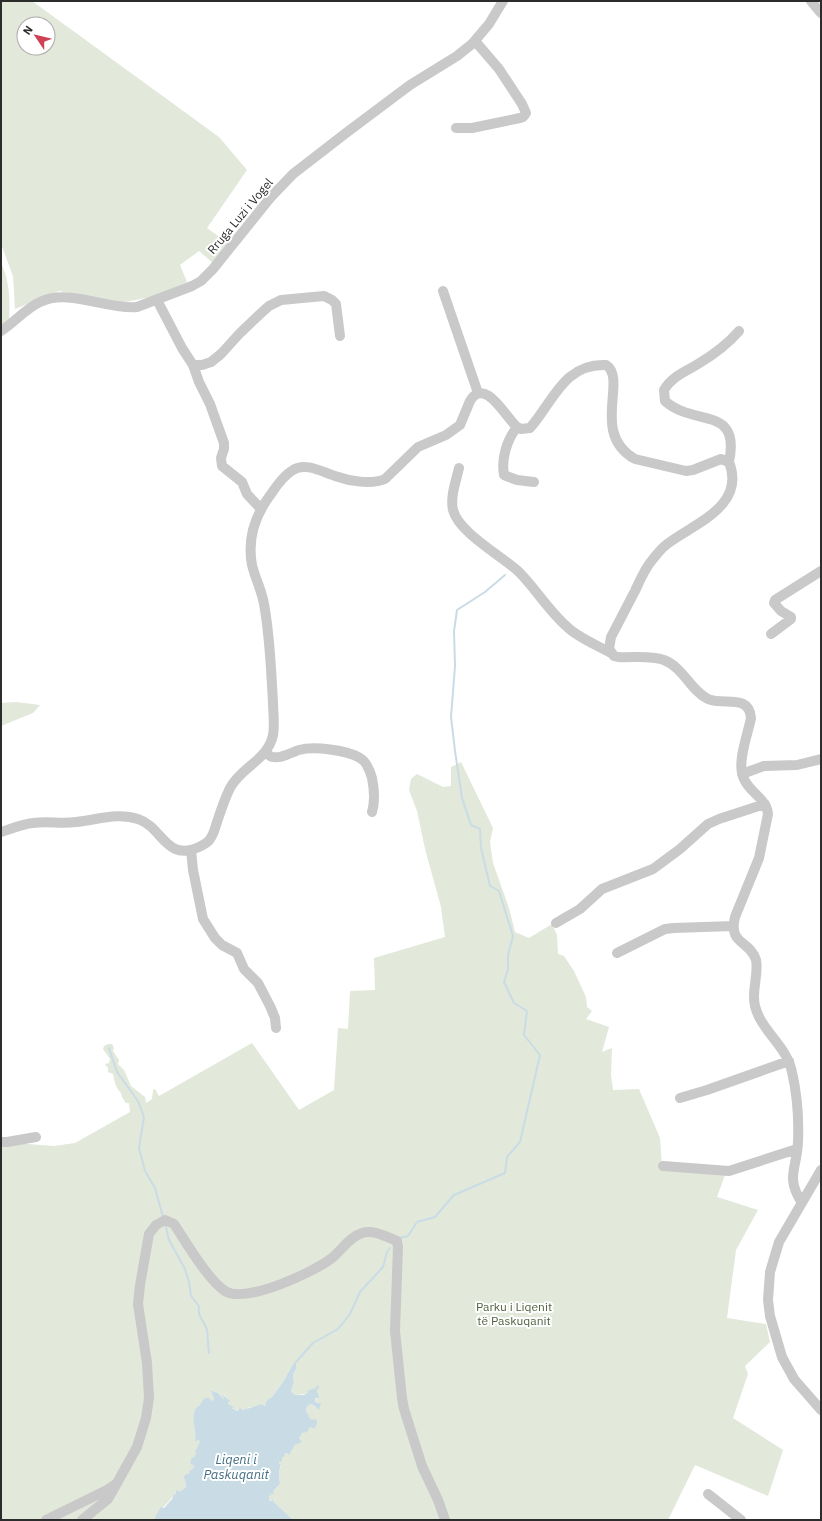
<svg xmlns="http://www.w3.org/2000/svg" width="822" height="1521" font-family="'IBM Plex Sans',sans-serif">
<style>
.green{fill:#e2e8da;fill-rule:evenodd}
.water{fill:#c9dce6}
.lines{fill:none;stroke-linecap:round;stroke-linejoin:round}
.stream{stroke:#c9dce6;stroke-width:2}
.minor{stroke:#c9c9c9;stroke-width:10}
.labels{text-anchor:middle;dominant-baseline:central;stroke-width:4;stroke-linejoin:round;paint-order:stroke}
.street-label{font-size:12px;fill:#2c2c2c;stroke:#fff}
.park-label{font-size:12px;fill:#51613f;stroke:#fff}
.water-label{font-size:13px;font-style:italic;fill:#446e83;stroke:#fff}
</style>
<rect width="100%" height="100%" fill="#fff"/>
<path class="green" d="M1 1H32L219 137 247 170 207 228 228 243 213 263 199 251 180 265 187 282 156 296 120 303 59 291 15 309 13 276 1 244ZM24 24H48V48H24Z
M1 263C10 281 10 302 9 322L1 326Z
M16 702 40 705 33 713 1 726V703Z
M461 762 493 828 490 842 493 863 509 908 515 932 529 938 552 924 557 935 558 954 564 956 574 971 586 997 587 1007 592 1011 586 1019 609 1027 602 1052 612 1048 611 1075 613 1090 639 1089 660 1138 662 1167 725 1175 717 1197 758 1210 736 1250 727 1318 766 1324 770 1342 745 1366 748 1374 733 1418 783 1450 768 1496 695 1465 668 1520H291L292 1519 274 1502 273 1500H269V1494L274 1490 280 1484 279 1472 281 1465 279 1464V1461L281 1460V1457L287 1453 289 1454 295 1445 300 1441 299 1437 302 1433 310 1427 314 1429 308 1417 306 1408 310 1404 313 1405 316 1408 320 1403H317L315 1401 318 1397 317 1389 315 1388 307 1394 295 1395 291 1391 294 1382 293 1375 296 1369 293 1364 283 1382 272 1397 267 1400 266 1406 262 1404 252 1408 250 1407 245 1410 238 1409 237 1411 232 1408 228 1402 229 1401 224 1395V1401L218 1393 212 1390 214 1399 211 1401 204 1399 202 1400 204 1401 196 1408 194 1426 197 1439 199 1440 201 1442 194 1458 191 1461V1463L194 1466 193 1470H191L190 1474 183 1477 185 1480 186 1487 180 1493 176 1490 175 1495H173C169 1505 156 1510 155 1520H1V1142L54 1146 75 1143 130 1112 129 1103H126L122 1097 121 1093C116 1088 114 1081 113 1074L108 1072V1068L105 1064 109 1063 110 1059 103 1049 104 1046 108 1044H112L114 1048 113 1051 119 1060 118 1064 124 1070 131 1086 145 1097 146 1103 152 1099 153 1090 155 1089 159 1096 252 1043 299 1110 334 1090 338 1028 348 1029 350 991 375 990 374 958 445 937 441 907 425 849 417 811 409 790 411 779 417 774 443 787 451 786V767Z"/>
<path class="water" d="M296 1362V1369L293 1375 294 1382 291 1391 295 1395H304L309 1392 307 1391 315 1388 319 1385V1387L317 1390 319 1398H316L315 1401 317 1403H321L319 1410 313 1405 310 1404 306 1408 307 1413 309 1415 308 1417H310V1419L317 1420V1424L314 1429 310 1427 307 1432 302 1433 299 1438 302 1442 295 1445 289 1455 287 1453 285 1454 284 1457H282V1461L280 1462 279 1461V1464H281L279 1472 280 1484 274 1490 273 1494 272 1495 270 1493V1496H269V1500L271 1501 272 1499 274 1502 292 1519 291 1520H155V1517L161 1507 164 1508 172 1499 173 1495H175L176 1490 180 1492 186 1487 185 1480 183 1477 187 1474H189L190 1470H192L194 1466 190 1463 192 1457 194 1458 196 1453 195 1452 200 1442 199 1440 195 1441C197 1431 190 1418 196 1408 198 1406 201 1404 203 1401L202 1400 205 1398H209L211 1401 214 1399 211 1390 218 1393 224 1400 223 1395 230 1401 228 1403 230 1405 234 1407 232 1408 237 1411 240 1408 243 1410 262 1404 265 1406 267 1400 272 1397 283 1382 293 1364Z"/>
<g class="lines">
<path class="stream" d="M109 1048 117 1072 138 1101 144 1117 139 1148 145 1171 155 1188 163 1217
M166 1227 169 1240 185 1269 189 1282 191 1296 199 1306C197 1317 204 1320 207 1330 208 1338 208 1346 209 1353
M400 1238 408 1236 417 1222 435 1217 454 1195 505 1173 507 1157 520 1142 540 1055 524 1035 527 1011 514 1003 504 982 508 969V955L513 936 499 891 490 886 481 848 480 829 471 825 462 798 455 751 451 717 455 666 454 631 457 610 485 592 505 575
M296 1362 313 1343 338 1329 350 1314 360 1292 383 1267 387 1252 390 1248"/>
<path class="minor" d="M811 1 821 13
M456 128H472L520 118 523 117 526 113 522 104 499 69 475 41
M443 291 478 393
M157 300 182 348 193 365 199 382 210 404 224 443V449L221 458 222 466 242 482 247 494 261 509
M1 331C15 322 25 309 40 302 69 288 107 310 137 307L192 286 201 281 213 269 270 198 293 174 346 133 410 85 457 56 472 44 489 24 503 1
M193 365H202L211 362 221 354 240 333 260 314 269 306 281 300 324 296 332 300 336 304 340 336
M517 427C507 440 501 458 504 475L517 480 534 482
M729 462C741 405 694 427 665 401L664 390C671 377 685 372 698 364 713 355 727 345 739 331
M459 468C456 481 450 497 453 510 459 533 502 556 519 572 537 590 551 615 572 631 584 640 598 646 611 653
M771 634 791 619V617L781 611 774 603 775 600 821 571
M266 752C268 754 270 757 273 757 281 759 292 752 299 750 314 746 347 750 360 758 367 762 370 771 372 778 374 788 375 802 372 812
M742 774 764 766 797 765 821 759
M1 832C11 829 22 824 33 823 47 821 62 824 76 822 97 820 118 812 138 819 163 827 165 862 199 847 203 845 208 843 210 839 214 834 215 828 217 822 221 810 225 798 230 788 241 767 268 760 273 735 275 724 273 713 273 702 271 670 270 636 264 604 262 591 255 578 252 565 247 538 255 515 271 494 277 485 284 475 293 470 306 462 322 472 335 476 349 481 371 485 385 479L418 447 446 435 460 425 470 401C485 376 506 418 517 427L521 429 530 428C553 402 564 363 606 365 628 379 590 434 635 459L686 471 693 470 721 459 729 462C746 505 696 523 670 542 663 546 658 553 653 559 645 568 640 580 635 591 627 606 619 622 611 637L609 649 614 656 618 657C633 658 649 655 664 660 684 668 690 690 708 699 723 706 749 693 751 718 748 734 736 764 744 779 750 793 767 799 768 814L759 858 735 917C728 945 750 940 756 960 759 975 751 991 755 1006 761 1031 787 1046 792 1072 797 1094 799 1119 798 1142 797 1169 785 1177 802 1203
M191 850 193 870 203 919 215 938 222 945 237 953 244 969 258 983 270 1006 275 1018 276 1028
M556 923 580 909 602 889 653 869 680 849 699 832 708 824 719 819 765 804
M617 953 665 929 674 928 733 926
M680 1098 707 1090 789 1061
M1 1142H7L36 1137
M663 1166 729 1171 797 1149
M821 1170 779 1242 770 1272 768 1300 770 1316 782 1357 794 1379 821 1410
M708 1494 741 1520
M46 1520 107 1490 117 1483 137 1447 146 1418 149 1398 147 1363 138 1304 140 1285 149 1234 156 1225 165 1220 174 1224C186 1242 208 1280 225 1291 246 1304 314 1272 332 1258 342 1250 349 1237 362 1233 373 1229 387 1237 397 1241L398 1247 395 1331 402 1398 404 1409 422 1466 438 1500 445 1520
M82 1520 108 1499 116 1485"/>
</g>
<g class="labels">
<g class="street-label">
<text transform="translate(240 216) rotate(-50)">Rruga Luzi i Vogel</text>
</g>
<g class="park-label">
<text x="514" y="1306">Parku i Liqenit<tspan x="514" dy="14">të Paskuqanit</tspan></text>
</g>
<g class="water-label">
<text x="236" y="1459">Liqeni i<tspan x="236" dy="15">Paskuqanit</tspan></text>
</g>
</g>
<rect width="822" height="1521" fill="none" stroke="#2c2c2c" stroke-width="4"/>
<g transform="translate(36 36) rotate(305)"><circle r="19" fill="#ffffff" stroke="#ababab"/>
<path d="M0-3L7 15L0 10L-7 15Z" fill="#cf4154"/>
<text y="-6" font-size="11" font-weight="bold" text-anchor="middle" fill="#2c2c2c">N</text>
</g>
</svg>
